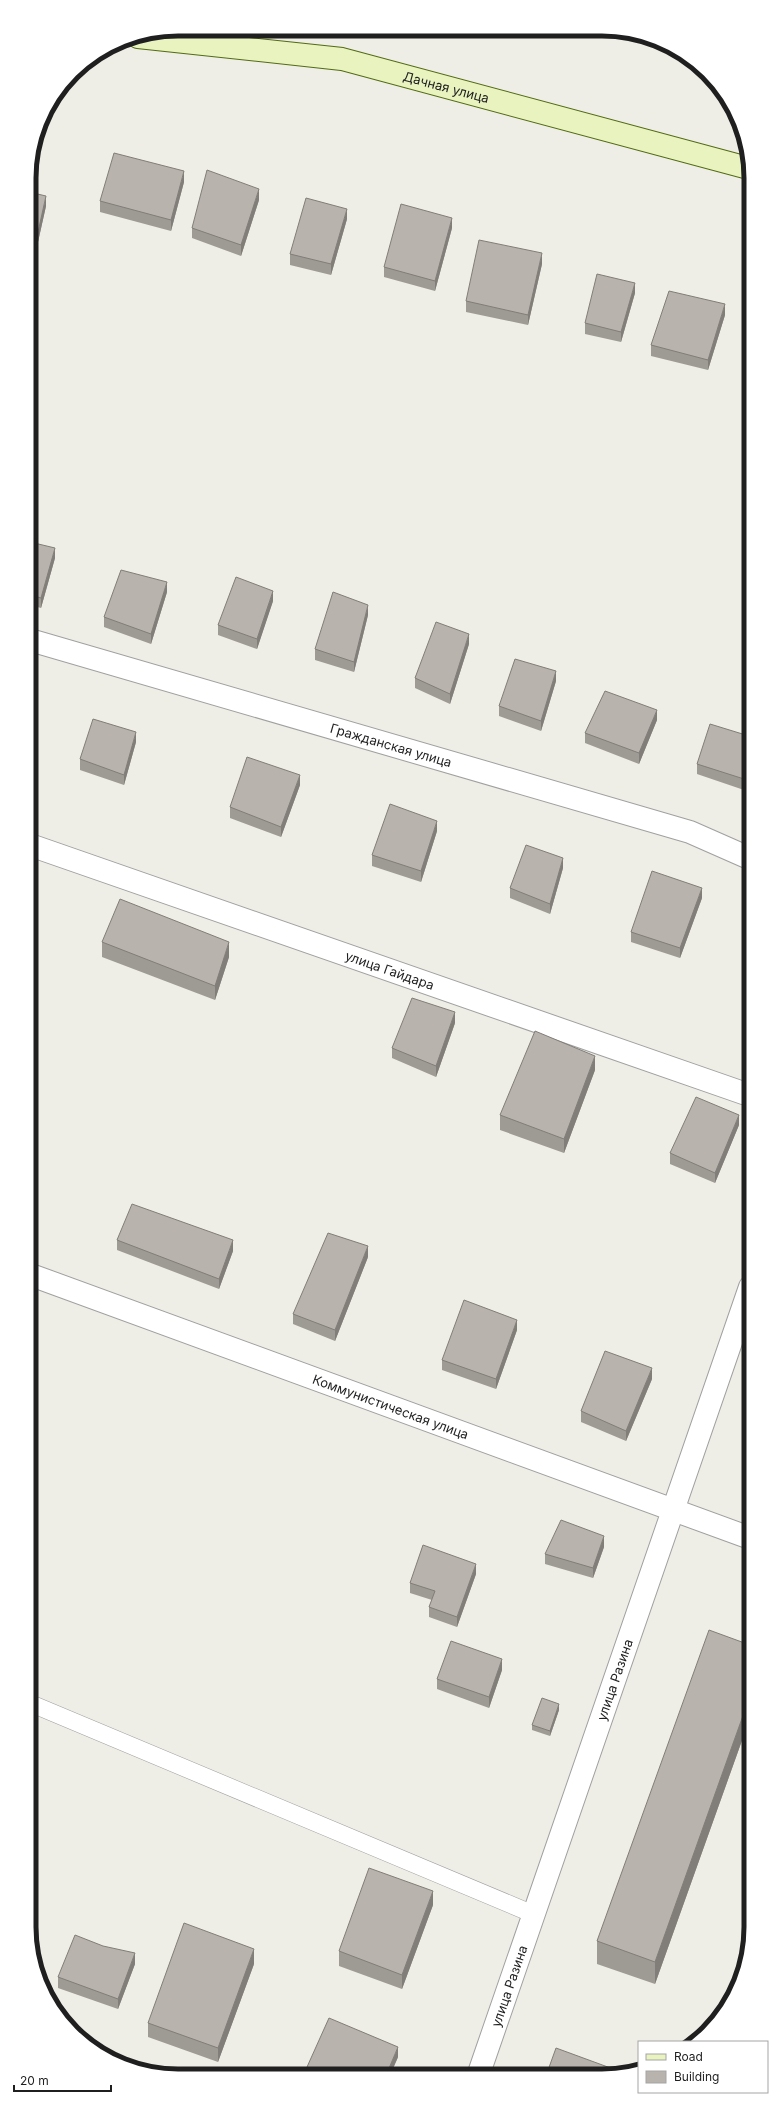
<svg xmlns="http://www.w3.org/2000/svg" width="780" height="2105" font-family="Inter,sans-serif">
<style>
.lines{fill:none;stroke-linecap:round;stroke-linejoin:round}
.service-casing{stroke:#a0a0a0;stroke-width:18}
.minor-casing{stroke:#a0a0a0;stroke-width:24}
.tertiary-casing{stroke:#a0a0a0;stroke-width:24}
.secondary-casing{stroke:#526b11;stroke-width:24}
.service{stroke:#fff;stroke-width:17}
.minor{stroke:#fff;stroke-width:22}
.tertiary{stroke:#fff;stroke-width:22}
.secondary{stroke:#e8f3c0;stroke-width:22}
.wall{fill:#9e9a94}
.shaded-wall{fill:#817d78}
.building{fill:#b8b3ac;stroke:#817d78}
.labels{text-anchor:middle;dominant-baseline:central;stroke-width:3;stroke-linejoin:round;paint-order:stroke}
.street-label{font-size:13px;fill:#1f1f1f;stroke:#fff}
.rim{fill:none;stroke:#1f1f1f;stroke-width:5}
</style>
<rect width="100%" height="100%" fill="#eeede6"/>
<g class="lines">
<g class="service-casing">
<path id="service" d="M32 1704 533 1914"/>
</g>
<g class="minor-casing">
<g id="minor">
<path id="s1" d="M30 640 690 832 749 858"/>
<path id="s2" d="M30 845 749 1095"/>
<path id="s3" d="M31 1275 750 1538"/>
</g>
</g>
<g class="tertiary-casing">
<g id="tertiary">
<path id="s4" d="M479 2073 750 1287"/>
</g>
</g>
<g class="secondary-casing">
<g id="secondary">
<path id="s5" d="M138 37 342 59 748 168"/>
</g>
</g>
<use href="#service" class="service"/>
<use href="#minor" class="minor"/>
<use href="#tertiary" class="tertiary"/>
<use href="#secondary" class="secondary"/>
</g>
<path class="wall" d="M184 182 171 231 100 212V201Z
M29 192 46 206 34 260 29 259Z
M259 200 241 256 192 238V228Z
M347 219 331 275 290 265V254Z
M452 228 435 291 384 277V267Z
M542 264 528 325 466 312V301Z
M635 293 621 342 585 334V323Z
M725 315 708 370 651 356V345Z
M748 361V379H746V368Z
M30 542 55 558 41 608 30 605Z
M167 592 151 644 104 627V617Z
M273 601 257 649 218 635V625Z
M368 615 354 672 315 660V649Z
M469 644 450 704 415 688V678Z
M556 681 541 731 499 716V706Z
M657 720 639 764 585 743V733Z
M749 736V775L744 790 697 774V764Z
M136 742 124 785 80 770V759Z
M300 785 281 837 230 818V807Z
M437 831 421 882 372 866V855Z
M563 868 550 914 510 898V888Z
M702 898 680 958 631 942V932Z
M102 942 229 957 215 1000 102 957Z
M749 956V984L744 983V973Z
M455 1023 436 1077 392 1058V1048Z
M595 1070 564 1153 500 1130V1115Z
M739 1125 715 1183 670 1164V1153Z
M117 1240 233 1251 219 1289 117 1250Z
M368 1257 335 1341 293 1324V1314Z
M517 1330 496 1389 442 1370V1360Z
M652 1379 626 1441 581 1422V1411Z
M604 1547 593 1578 545 1564V1554Z
M476 1574 457 1627 429 1617V1607L432 1600 410 1593V1583Z
M750 1645V1718L655 1984 597 1964V1941Z
M502 1670 489 1708 437 1689V1679Z
M559 1710 550 1736 532 1730V1725Z
M433 1905 402 1989 339 1966V1951Z
M135 1964 118 2009 58 1988V1977Z
M254 1964 218 2062 148 2037V2023Z
M398 2057 391 2073H307V2067Z"/>
<path class="shaded-wall" d="M184 171V182L171 231V220Z
M259 189V200L241 256V245Z
M46 196V206L34 260V250Z
M347 209V219L331 275V264Z
M452 218V228L435 291V281Z
M542 253V264L528 325V315Z
M635 283V293L621 342V332Z
M725 304V315L708 370V360Z
M55 548V558L41 608V598Z
M167 582V592L151 644V634Z
M273 591V601L257 649V639Z
M368 605V615L354 672V662Z
M469 634V644L450 704V694Z
M556 671V681L541 731V721Z
M657 710V720L639 764V753Z
M136 732V742L124 785V775Z
M749 765V775L744 790V779Z
M300 775V785L281 837V827Z
M437 821V831L421 882V871Z
M563 858V868L550 914V904Z
M702 888V898L680 958V948Z
M229 942V957L215 1000V986Z
M455 1012V1023L436 1077V1066Z
M595 1056V1070L564 1153V1139Z
M739 1115V1125L715 1183V1173Z
M233 1240V1251L219 1289V1279Z
M368 1246V1257L335 1341V1330Z
M517 1320V1330L496 1389V1379Z
M652 1368V1379L626 1441V1431Z
M604 1536V1547L593 1578V1568Z
M476 1564V1574L457 1627V1617Z
M502 1659V1670L489 1708V1697Z
M750 1696V1718L655 1984V1962Z
M559 1704V1710L550 1736V1731Z
M433 1891V1905L402 1989V1975Z
M254 1949V1964L218 2062V2048Z
M135 1953V1964L118 2009V1999Z
M398 2047V2057L391 2073H387Z"/>
<path class="building" d="M114 153 184 171 171 220 100 201Z
M207 170 259 189 241 245 192 228Z
M29 192 46 196 34 250 29 249Z
M306 198 347 209 331 264 290 254Z
M401 204 452 218 435 281 384 267Z
M479 240 542 253 528 315 466 301Z
M597 274 635 283 621 332 585 323Z
M669 291 725 304 708 360 651 345Z
M748 361V369L746 368Z
M30 542 55 548 41 598 30 595Z
M121 570 167 582 151 634 104 617Z
M236 577 273 591 257 639 218 625Z
M333 592 368 605 354 662 315 649Z
M436 622 469 634 450 694 415 678Z
M515 659 556 671 541 721 499 706Z
M605 691 657 710 639 753 585 733Z
M93 719 136 732 124 775 80 759Z
M710 724 749 736V765L744 779 697 764Z
M247 757 300 775 281 827 230 807Z
M390 804 437 821 421 871 372 855Z
M526 845 563 858 550 904 510 888Z
M652 871 702 888 680 948 631 932Z
M120 899 229 942 215 986 102 942Z
M749 956V974L744 973Z
M412 998 455 1012 436 1066 392 1048Z
M535 1031 595 1056 564 1139 500 1115Z
M696 1097 739 1115 715 1173 670 1153Z
M132 1204 233 1240 219 1279 117 1240Z
M328 1233 368 1246 335 1330 293 1314Z
M464 1300 517 1320 496 1379 442 1360Z
M605 1351 652 1368 626 1431 581 1411Z
M561 1520 604 1536 593 1568 545 1554Z
M423 1545 476 1564 457 1617 429 1607 435 1591 410 1583Z
M709 1630 750 1645V1696L655 1962 597 1941Z
M451 1641 502 1659 489 1697 437 1679Z
M542 1698 559 1704 550 1731 532 1725Z
M369 1868 433 1891 402 1975 339 1951Z
M184 1923 254 1949 218 2048 148 2023Z
M75 1935 103 1946 135 1953 118 1999 58 1977Z
M329 2018 398 2047 387 2073H322L307 2067Z
M556 2048 616 2070 615 2073H547Z"/>
<g class="labels">
<g class="street-label">
<text stroke="none"><textPath href="#s5" startOffset="313">Дачная улица</textPath></text>
<text stroke="none"><textPath href="#s1" startOffset="376">Гражданская улица</textPath></text>
<text stroke="none"><textPath href="#s2" startOffset="381">улица Гайдара</textPath></text>
<text stroke="none"><textPath href="#s3" startOffset="383">Коммунистическая улица</textPath></text>
<text stroke="none"><textPath href="#s4" startOffset="416">улица Разина</textPath></text>
<text stroke="none"><textPath href="#s4" startOffset="92">улица Разина</textPath></text>
</g>
</g>
<path d="M0 0H780V2105H0ZM178 36H602A142 142 0 0 1 744 178V1927A142 142 0 0 1 602 2069H178A142 142 0 0 1 36 1927V178A142 142 0 0 1 178 36Z" fill="#fff" fill-rule="evenodd"/>
<path class="rim" d="M178 36H602A142 142 0 0 1 744 178V1927A142 142 0 0 1 602 2069H178A142 142 0 0 1 36 1927V178A142 142 0 0 1 178 36Z"/>
<rect x="638" y="2041" width="130" height="52" fill="#ffffff" stroke="#a5a5a5"/>
<rect x="646" y="2054" width="20" height="6" fill="#e8f3c0" stroke="#a5a5a5"/>
<text x="674" y="2061" font-size="12" fill="#1f1f1f">Road</text>
<rect x="646" y="2071" width="20" height="12" fill="#b8b3ac" stroke="#a5a5a5"/>
<text x="674" y="2081" font-size="12" fill="#1f1f1f">Building</text>
<path d="M14 2085v6h97v-6" fill="none" stroke="#1f1f1f" stroke-width="2"/>
<text x="20" y="2085" font-size="12" fill="#1f1f1f" stroke="#ffffff" stroke-width="3" paint-order="stroke">20 m</text>
</svg>
